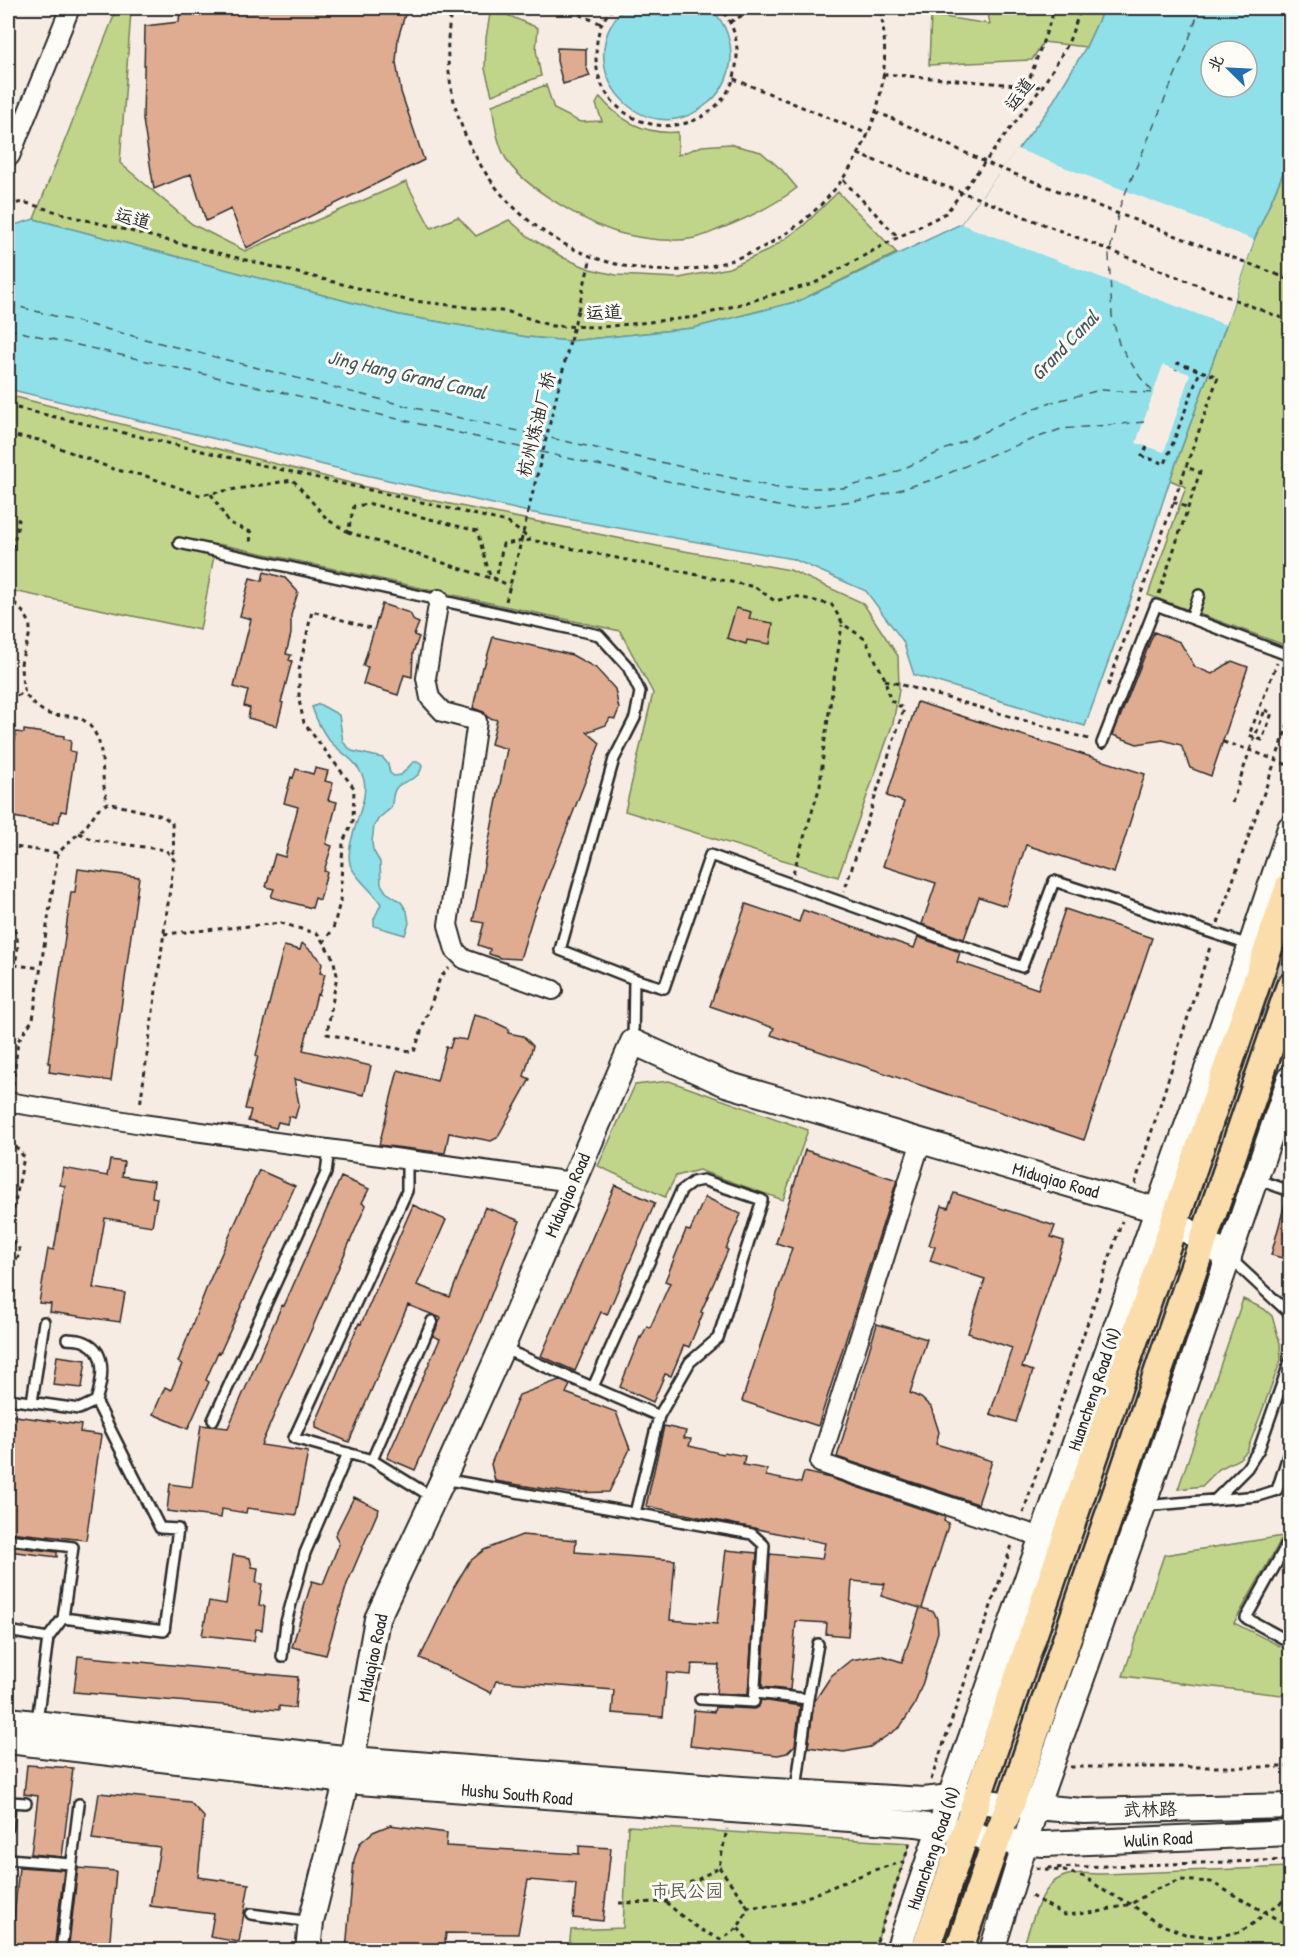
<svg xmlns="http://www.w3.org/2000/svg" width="1298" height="1958" font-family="'Patrick Hand','LXGW WenKai TC',sans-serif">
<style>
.green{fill:#c1d58a;stroke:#76805a;stroke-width:1.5}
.water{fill:#8fe0e9;stroke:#67989d;stroke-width:1.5;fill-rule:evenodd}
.pier{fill:#f7ece3}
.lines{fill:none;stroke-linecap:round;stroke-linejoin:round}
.ferry{stroke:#44585a;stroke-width:1.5;stroke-dasharray:8 6;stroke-linecap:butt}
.building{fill:#dfac91;stroke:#2b2b2b;stroke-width:1.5}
.highway-tunnel{stroke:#cec5be;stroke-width:32;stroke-dasharray:32 16;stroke-linecap:butt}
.lane-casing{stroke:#2b2b2b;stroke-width:14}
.street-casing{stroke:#2b2b2b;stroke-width:22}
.secondary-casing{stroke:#2b2b2b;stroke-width:28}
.primary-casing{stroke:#2b2b2b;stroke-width:32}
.path{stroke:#2b2b2b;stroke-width:3;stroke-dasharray:4.5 4.5;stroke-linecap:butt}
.lane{stroke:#fdfcf7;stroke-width:9}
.street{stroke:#fdfcf7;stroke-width:18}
.secondary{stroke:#fdfcf7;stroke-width:24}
.primary{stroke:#fbddab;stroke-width:27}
.path-bridge{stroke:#2b2b2b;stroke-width:3;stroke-dasharray:4.5 4.5;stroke-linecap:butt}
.labels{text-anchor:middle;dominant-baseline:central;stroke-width:6;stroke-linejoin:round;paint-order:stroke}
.street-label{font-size:18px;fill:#2b2b2b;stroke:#fdfcf7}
.park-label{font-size:18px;fill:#585e48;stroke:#fdfcf7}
.water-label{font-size:20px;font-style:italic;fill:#44585a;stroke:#fdfcf7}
</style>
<rect width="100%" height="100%" fill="#f7ece3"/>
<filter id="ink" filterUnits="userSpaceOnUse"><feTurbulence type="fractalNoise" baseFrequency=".0167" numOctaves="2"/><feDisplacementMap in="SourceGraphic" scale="12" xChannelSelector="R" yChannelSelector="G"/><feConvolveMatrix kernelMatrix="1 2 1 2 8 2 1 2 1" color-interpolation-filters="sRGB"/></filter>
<g filter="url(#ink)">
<path class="green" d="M117 8 131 11 120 163 192 224 245 251 406 182 431 228 458 217 476 236 509 220 529 237 564 258 590 269 616 275 679 278 729 268 767 251 802 227 838 192 897 253 799 301 693 328 570 341 527 337 399 315 34 219Z
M491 8 538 28 536 50 541 76 492 95 485 69 486 38Z
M987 8H1104L1086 47 1043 42 1032 60 929 65 931 15 990 24Z
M546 85 554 109 580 122 602 121 596 104 600 97C620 121 646 135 678 132V155L702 146 729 144 761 152 782 170 797 188C772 207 746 219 717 230 710 233 702 237 695 238 673 243 645 239 623 234 591 226 527 189 508 162 497 145 495 125 492 105Z
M1290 157V647L1148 595 1186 487 1170 480 1226 325 1254 240Z
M8 395 366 487 662 547 790 570 863 603 898 656 899 690 893 723 838 877 625 811 653 693 620 631 219 544 213 561 200 630 8 590Z
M669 1081 808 1130 783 1200 699 1170 676 1176 665 1197 598 1166 635 1085Z
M1243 1299 1264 1309 1272 1316 1280 1343 1281 1360 1247 1451 1239 1459 1219 1469 1202 1486 1178 1489Z
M1283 1536 1234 1623 1290 1651V1696L1123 1676 1164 1555Z
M628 1826 910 1843 874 1950H569L571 1930 623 1928Z
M1290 1867V1950H1022C1030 1929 1039 1886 1062 1877 1075 1871 1091 1874 1104 1874Z"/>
<path class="water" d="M624 8H710C726 22 734 45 730 66 727 81 719 95 707 104 644 156 566 67 624 8Z
M1104 8H1290V157L1254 240 1226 325 1170 480 1133 593 1085 726 914 675 903 641 866 591 793 559 528 512 357 473 8 389V227L34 219 399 315 527 337 570 341 693 328 799 301 961 224 1048 110 1086 47ZM1211 51H1247V87H1211Z
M319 704 339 715 343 742 352 751 383 758 388 764 390 773 394 776 401 775 413 762H419L422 766C419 782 405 778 396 788 392 794 393 802 391 808L379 818 374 826 372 842 373 850 380 862 381 884 386 892 401 902 407 911 409 923 405 935 374 926V919L381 904C373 891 353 876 350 864 344 838 372 800 363 777 356 759 341 754 329 740 321 730 316 719 312 707Z"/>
<path class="pier" d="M1017 149 1254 240 1226 325 961 224Z
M1163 365 1190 374 1164 452 1136 443Z"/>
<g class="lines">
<path class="ferry" d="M8 304 410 407 778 488H843L885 477 1045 404 1100 390 1154 393 1140 377 1119 344 1112 316 1109 255 1120 206 1183 56 1200 8
M8 329 732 496 792 509 869 499 935 479 998 452 1061 429 1144 422"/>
</g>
<path class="building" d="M180 8H407L398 38 396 62 401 92 424 160 246 248 231 209 206 221 191 174 154 189 143 120 145 26 179 22Z
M557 48 586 49V66L590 76 563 84 557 61Z
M264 572 285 578 298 592 291 615V634L286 654 291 655 289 660 292 661 281 702 283 703 277 726 248 718 250 708 244 706 248 691 234 687 251 619 240 616 250 578 262 581Z
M382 604 410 613 414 621 419 623 414 635 419 637 413 653 412 677 404 675 398 695 363 684 368 667 363 666Z
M736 608 751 612 749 619 773 623 770 644 747 640 746 644 727 638Z
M1154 632 1180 642 1195 667 1212 674 1232 661 1248 667 1211 776 1190 768 1181 745 1163 740 1137 744 1113 735Z
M493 637 572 655 596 668 615 689 619 709 615 719 610 718 606 725 587 732 600 743 533 916 520 959 501 958 489 954 490 949 478 945 484 923 473 921 507 749 491 744 497 720 487 717 484 712 473 708 482 667H484Z
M917 702 1145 774 1114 873 1026 845 1006 906 979 897 964 939 922 924 936 883 883 866 904 802 887 796Z
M24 730 64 736V739L71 740 70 751 75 752 66 812 61 811 59 822 53 821V824L8 816V783L11 762 8 761V739L15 740 16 732 24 733Z
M315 768 328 771 325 781 333 783 328 800 337 802 326 844 332 846 324 871 327 872 320 900 315 898 312 908 271 897 274 889 266 887 275 854 285 857 298 807 284 803 291 777 293 778 296 769 313 774Z
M78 869 139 877 111 1081 49 1072 50 1063H48L71 892H75Z
M746 904 799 922 803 910 914 948 918 937 960 952 957 962 1038 989 1065 909 1152 938 1084 1140 771 1035 774 1028 710 1006Z
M302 943 318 957 322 964 320 973 325 974 319 995 317 994 303 1050 371 1066 364 1095 294 1079 299 1104 295 1118 289 1116 287 1124 278 1122 276 1128 248 1121 251 1110 245 1109 258 1056 256 1055 284 946 300 950Z
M474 1015 486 1018 509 1029 508 1033 523 1036 533 1046 524 1076 530 1079 497 1138 491 1141 449 1133 445 1153 379 1145 398 1070 437 1081 446 1047 450 1048 453 1038 467 1040Z
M805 1150 897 1180 818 1426 742 1401 792 1248 776 1243Z
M110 1160 124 1162 122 1176 154 1181 152 1197 157 1198 152 1226 105 1218 93 1288 125 1293 120 1322 50 1312 51 1304 39 1303 48 1249 54 1250 65 1186 60 1185 63 1168 107 1176Z
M259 1170 295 1186 220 1353 218 1352 206 1380 209 1382 188 1429 153 1414 165 1387 171 1390 182 1364 178 1362 208 1284Z
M341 1177 369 1189 362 1203 366 1205 261 1445 308 1452 296 1515 247 1508 246 1513 222 1509 221 1518 167 1511 170 1484 192 1487 201 1425 228 1428 282 1305 284 1306Z
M615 1185 655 1203 607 1315 601 1312 575 1371 541 1356Z
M954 1193 1055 1226 1051 1237 1064 1241 1022 1367 1033 1371 1016 1422 990 1414 1012 1348 968 1333 985 1279 930 1261 935 1247 929 1245 942 1206 948 1208Z
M705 1197 741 1214 726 1249 728 1250 701 1312 703 1313 689 1347 684 1345 671 1376 665 1374 653 1402 620 1387 640 1337 641 1338 647 1326 650 1328 670 1283 665 1281 686 1230 690 1231Z
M1286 1200 1290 1201V1260L1271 1255Z
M413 1205 446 1220 417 1285 450 1297 485 1207 520 1221 482 1318 415 1470 387 1458 440 1339 433 1336 441 1318 408 1305 349 1442 316 1428V1422L359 1323 361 1324Z
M877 1324 927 1339 910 1393 921 1398 931 1407 939 1432 936 1444 992 1461 978 1504 837 1457Z
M57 1356 86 1360 82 1388 53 1385Z
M559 1380 570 1385 566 1393 616 1412 630 1449 609 1492 570 1493 495 1481 491 1464 519 1395Z
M8 1415 81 1425 80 1432 101 1435 86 1540 8 1532Z
M664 1426 686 1431 684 1438 691 1439 689 1446 723 1454 724 1452 745 1456 743 1465 767 1469 766 1476 801 1483 804 1472 830 1478 945 1517 944 1521 949 1523 922 1608 934 1612 937 1619 938 1632 923 1682 914 1706 900 1727 870 1747 844 1752 808 1747 814 1702 831 1676 851 1660 880 1655 902 1662 920 1608 881 1596 885 1584 852 1581 848 1636 826 1634 827 1623 796 1621 790 1690 762 1687 770 1554 822 1559 825 1543 646 1506Z
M354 1497 379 1509 347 1584 326 1655 292 1647 312 1581 323 1584 339 1544 335 1535Z
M522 1535 576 1540 575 1552 675 1560 670 1620 717 1624 726 1550 757 1553 748 1695 716 1693 719 1665 692 1664 691 1675 667 1673 663 1717 612 1713 614 1690 496 1681 491 1693 420 1658 454 1587 469 1562 484 1550Z
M8 1546 57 1552V1557L8 1551Z
M233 1555 250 1558 252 1567 258 1568 256 1583 262 1584 259 1605 265 1606 262 1630 256 1629 254 1641 202 1635 209 1601 226 1604Z
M78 1656 298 1677 295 1708 279 1706V1710L74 1692Z
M761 1700 800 1706 795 1745 787 1753 778 1755 690 1746 694 1710 714 1712 715 1707 754 1709 759 1706Z
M27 1765 73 1768 62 1857 31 1854 38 1796 24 1794Z
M99 1793 190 1802 204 1817 198 1877 249 1884 239 1942 210 1937 214 1914 150 1906 160 1847 92 1839Z
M390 1825 447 1833 446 1846 579 1854V1846L611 1848 603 1921 573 1918 576 1884 528 1880 518 1934 446 1933 444 1950H346L354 1860 360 1843 373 1832Z
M19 1867 64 1870 55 1942 58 1948 62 1950 67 1947 69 1944 78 1868 116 1871 109 1950H11Z"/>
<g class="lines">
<path class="highway-tunnel" d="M1264 1023 1290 943"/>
<g class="lane-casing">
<path id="lane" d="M179 543 599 635 628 667 640 692 635 718 614 759 560 950 634 979 633 1042
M1191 618 1199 595
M1102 743 1156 605 1290 656
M634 979 664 988 710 855 1022 967 1054 881 1249 945
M407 1160V1191L294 1438 372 1460 432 1497
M1256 1179 1290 1191
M1231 1259 1290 1314
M502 1348 659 1416
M593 1387 681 1191 693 1182 703 1180 762 1200 718 1338 690 1362 659 1416 635 1513
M8 1399 79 1409 96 1401C102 1382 109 1352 85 1342 80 1339 73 1340 67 1339
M32 1402 44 1322
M213 1420 326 1173 329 1149
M372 1460 432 1321
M443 1479 752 1534 764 1545 754 1702 700 1699
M1215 1500 1247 1468 1259 1449 1290 1361
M1144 1506 1258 1496 1277 1490 1290 1449
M8 1539 73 1547 63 1618 48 1638 8 1631
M1290 1539 1246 1618 1290 1642
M63 1618 164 1631 178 1529 160 1528 96 1401
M282 1657 286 1622 305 1553 348 1453
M755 1693 808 1699
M37 1721 48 1638
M796 1790 808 1699 818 1644
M8 1828 10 1802 26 1803
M8 1859 71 1864
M251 1914 311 1922
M62 1943 79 1804"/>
</g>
<g class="street-casing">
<path id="street" d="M10 156 70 8
M439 599 426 678 430 698 443 712 477 721 448 925 455 950 464 959 553 990
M8 1102 142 1124 573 1182
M921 1141 820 1463 1041 1537"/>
</g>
<g class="secondary-casing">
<path id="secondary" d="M8 1720 352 1759 742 1789 924 1800 950 1797 1010 1805 1084 1811 1290 1806
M8 1741 346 1781 916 1824 966 1832 996 1841 1044 1844 1290 1833
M308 1950 311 1922 352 1759 377 1619 443 1479 504 1343 633 1042 726 1084 1157 1210 1229 1258
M898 1950 950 1797 1251 945 1290 828
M992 1950 1036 1807 1143 1506 1290 1078"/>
</g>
<g class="primary-casing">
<path id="primary" d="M925 1950 1290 885
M959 1950 996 1841 1010 1805 1290 987"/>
</g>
<path class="path" d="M452 8C441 61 452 118 480 164 530 249 640 293 735 259 838 223 903 116 880 8
M563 8 602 24
M613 8C609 12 605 17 602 23 597 33 596 47 596 59 598 119 671 147 715 107 725 98 733 85 735 72 740 48 736 26 720 8
M730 22 756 8
M883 74 1042 87
M734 79 868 134
M1027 86 1055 8
M876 112 891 118
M858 154 873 160
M843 180 898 237
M8 205 23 202 74 217 406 300 509 312 552 326 602 327 696 317 775 294 813 284 887 243 946 213 1042 87 1068 44 1081 8
M1276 274 1290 280
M1288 279 1290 270
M578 310 591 257
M1261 310 1290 321
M8 406 507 522 530 539
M8 435 39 440 116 470 146 476 199 495 293 480 328 520 348 532 354 506 371 504 477 531 490 576 510 586
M1147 447 1142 456 1165 464 1200 371
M211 494 229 523 251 532 250 545
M1173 502 1189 508
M528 512 570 341
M8 517 19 520 13 547 8 546
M348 532 496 580 503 544 531 540 755 587 775 601 795 596 832 605 843 624 865 639 885 679 890 700 904 709 844 892
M1159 594 1200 472 1186 467 1218 377 1178 363 1176 370
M8 598C13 600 17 605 21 610 40 629 23 644 21 665 21 673 23 686 25 693 29 701 41 711 49 714 63 718 77 712 88 724 109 744 98 778 108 803
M506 601 519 550
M885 680 1092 740
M1108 686 1186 467
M8 698H12L25 692
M1265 710 1272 713 1262 740 1249 735 1277 663
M1232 803 1250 750
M79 833 93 840 166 850 174 860 140 1106
M8 846 58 853
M793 873 820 786 824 746 842 625
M8 922C24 934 17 965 8 979
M1218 923 1290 719
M164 934 281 923 318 934 333 958 337 975 327 1034 414 1052 440 978 449 968
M323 943 333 929 340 902 343 842 353 821 354 788 304 723 299 700V670L312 611 370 628
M14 965 40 968
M8 1055 16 1061
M13 1085 18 1041 33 1019 58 853 87 825 98 809 108 803 163 816 172 823 174 851 170 855
M8 1143H13L24 1157 8 1239
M1135 1184 1211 944
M8 1263 16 1260 20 1253 18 1245 9 1239
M1023 1513 1122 1221
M1070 1767H1290
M931 1780 1012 1545
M719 1867 748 1907
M1036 1868 1064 1871 1085 1877 1106 1892 1131 1904 1155 1922 1185 1934 1213 1937 1240 1932 1257 1921 1265 1912 1290 1897
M1048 1868 1290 1860
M1031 1896 1065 1915 1098 1912 1131 1904 1154 1890 1180 1880 1211 1882 1282 1922 1290 1925
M666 1902C683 1918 699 1931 721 1939 738 1930 741 1924 748 1907L775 1906 797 1901 874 1870 903 1862
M619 1903 666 1902 669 1890 697 1880 719 1867 727 1829
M738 1928 749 1941 751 1950
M874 1950 910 1843"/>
<use href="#lane" class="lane"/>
<use href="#street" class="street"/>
<use href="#secondary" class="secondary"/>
<use href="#primary" class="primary"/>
<path class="path-bridge" d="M891 118 996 167 1276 274
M873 160 972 196 1261 310
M570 341 578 310
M519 550 528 512
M1223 742 1250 750 1290 766
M1250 750 1265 710"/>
</g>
</g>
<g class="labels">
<g class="street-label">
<text transform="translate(1019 94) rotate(-54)">运道</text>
<text transform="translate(133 218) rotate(14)">运道</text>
<text transform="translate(604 312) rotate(-3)">运道</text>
<text transform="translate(536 424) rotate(-76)">杭州炼油厂桥</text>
<text transform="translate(1056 1180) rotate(16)">Miduqiao Road</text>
<text transform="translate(567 1195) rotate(-67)">Miduqiao Road</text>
<text transform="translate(1094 1389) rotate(-71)">Huancheng Road (N)</text>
<text transform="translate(372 1658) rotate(-78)">Miduqiao Road</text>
<text transform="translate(517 1794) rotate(5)">Hushu South Road</text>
<text transform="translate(1150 1809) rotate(-1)">武林路</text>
<text transform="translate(1158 1839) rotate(-3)">Wulin Road</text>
<text transform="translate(933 1848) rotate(-71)">Huancheng Road (N)</text>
</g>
<g class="park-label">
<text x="687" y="1890">市民公园</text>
</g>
<g class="water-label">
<text transform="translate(1064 345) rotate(-46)">Grand Canal</text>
<text transform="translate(407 374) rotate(13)">Jing Hang Grand Canal</text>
</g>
</g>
<rect width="1298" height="1958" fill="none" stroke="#fdfcf7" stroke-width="30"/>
<rect x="15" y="15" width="1268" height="1928" fill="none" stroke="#2b2b2b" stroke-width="2" filter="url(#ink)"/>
<g transform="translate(1229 69) rotate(294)"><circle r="28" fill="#fdfcf7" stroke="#a9a8a5" stroke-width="1.5"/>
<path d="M0-4.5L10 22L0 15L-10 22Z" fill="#1f6fb2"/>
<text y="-9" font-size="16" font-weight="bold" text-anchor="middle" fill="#2b2b2b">北</text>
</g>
</svg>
